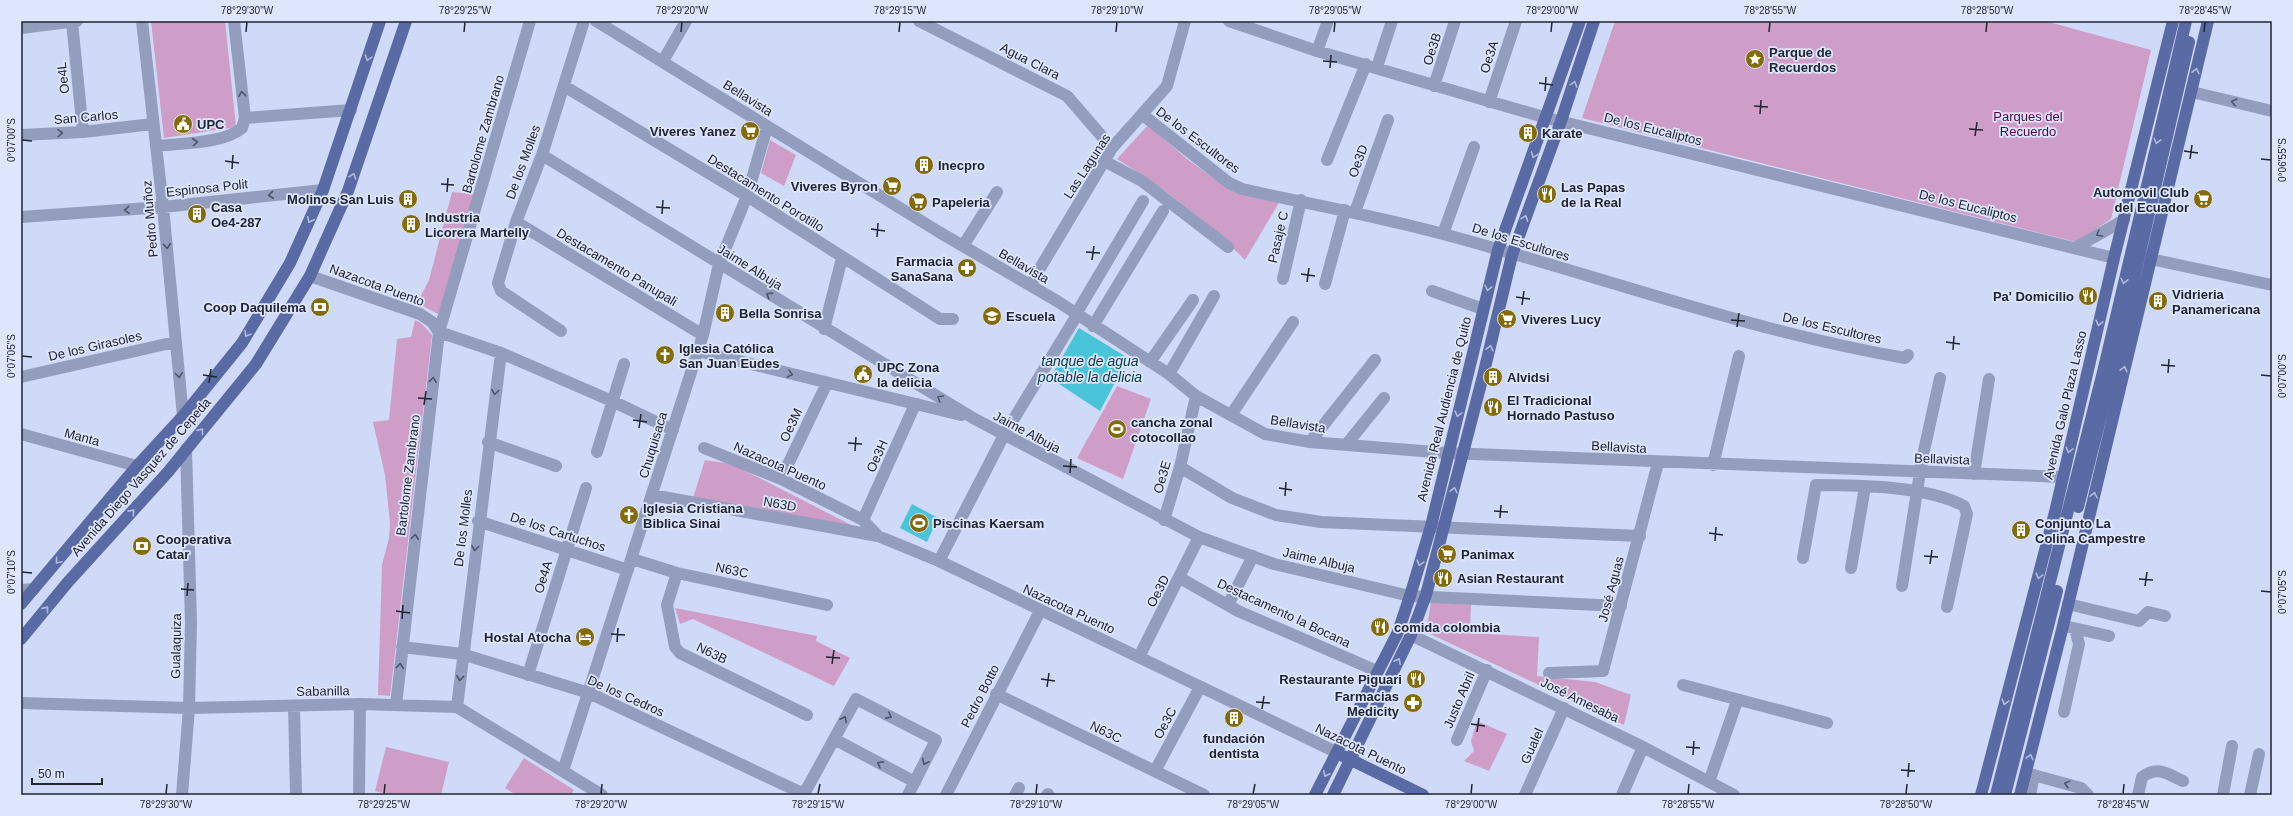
<svg xmlns="http://www.w3.org/2000/svg" width="2293" height="816" font-family="Helvetica,sans-serif">
<style>
.green{fill:#cf9ec8}
.water{fill:#4ac4d9}
.lines{fill:none;stroke-linecap:round;stroke-linejoin:round}
.minor{stroke:#939ebf;stroke-width:12}
.major{stroke:#5a6aa4;stroke-width:12}
.oneway{stroke:#b0bbde}
.oneway2{stroke:#4e556b}
.ticks{fill:none;stroke:#202533;stroke-width:1.5}
.labels{text-anchor:middle;dominant-baseline:central;stroke-width:3.5;stroke-linejoin:round;paint-order:stroke}
.street-label{font-size:13px;fill:#202533;stroke:#dee6fe}
.poi-label{font-size:13px;font-weight:bold;fill:#202533;stroke:#dee6fe;text-anchor:start}
.park-label{font-size:13px;fill:#53004f;stroke:#dee6fe}
.water-label{font-size:14px;font-style:italic;fill:#003b44;stroke:#dee6fe}
.neatline{fill:none;stroke:#202533;stroke-width:1.5}
.ticks-label{font-size:10px;text-anchor:middle;fill:#202533}
</style>
<rect width="100%" height="100%" fill="#cfd9f8"/>
<path class="green" d="M151 21H225L236 127 164 138Z
M1615 21H2045L2151 50 2111 219 2076 242 1582 118Z
M1148 125 1187 159 1227 188 1280 201 1245 260C1207 221 1163 187 1117 159Z
M770 140 796 155 784 186 761 173Z
M452 192 482 195 438 314 417 303 429 280Z
M415 320 421 323 432 335 390 696 378 695 382 565 389 538 390 523 385 475 373 422 389 420 397 339 411 337Z
M1117 386 1151 399 1123 479 1077 458Z
M705 460 732 464 865 532 693 498Z
M1431 602 1471 605 1470 633 1539 637 1537 676 1595 682 1631 695 1624 725 1426 632Z
M675 608 817 636 816 641 850 658 834 686 693 619 680 624Z
M1477 721 1507 734 1489 771 1464 761 1474 751 1471 741Z
M386 747 449 762 441 795H390L375 791Z
M524 758 574 790 571 795H516L505 788Z"/>
<path class="water" d="M1079 328 1128 358 1100 411 1050 378Z
M912 504 938 518 927 542 900 528Z"/>
<g class="lines">
<path class="minor" d="M142 21 163 207 183 416
M596 21 939 232 1057 301 1169 374 1196 396 1265 434 1310 442 1447 453 2063 477
M919 21 1067 96 1112 148
M1229 21 1317 51 1547 118 2114 258
M72 22 83 132
M21 28 77 21
M1317 51 1328 21
M663 61 686 21
M1377 67 1392 21
M564 86 747 196 940 319H953
M1434 86 1455 21
M2192 92 2272 111
M1489 102 1516 21
M1143 115 1229 183 1242 189C1309 204 1377 216 1443 234 1597 275 1748 331 1905 358L1908 355
M245 118 351 110
M21 135 83 132 153 124
M157 146C182 143 223 144 242 128L245 118 234 21
M542 155 973 418 1199 537 1274 564 1410 596 1621 606
M1327 160 1366 64
M1104 161 1142 181 1228 247
M1355 212 1388 120
M21 217 163 207 323 190
M516 222 703 335
M1443 234 1474 147
M963 246 997 192
M2075 248 2124 220
M2141 257 2272 285
M310 276 420 314 432 322 439 332 501 353 612 401 673 430
M1283 279 1301 200
M1325 284 1345 210
M1030 285 1112 148 1167 86 1185 21
M1432 291 1483 309
M1076 314 1143 201
M1093 326 1163 211
M824 329 842 258
M561 331 501 291 498 283 516 222 542 155 584 21
M698 351 961 415
M1150 362 1193 300
M1169 374 1214 296
M21 377 175 342
M1231 415 1293 322
M21 434 137 466
M488 442 556 466
M1310 442 1375 360
M1346 445 1384 398
M704 448 781 479 863 520 878 536 939 561 1336 752
M597 452 624 364
M1713 465 1739 356
M1180 467 1232 498 1276 515 1321 522 1640 536
M1974 474 1989 379
M781 479 827 383
M652 495 878 536
M863 520 913 409 917 404
M1164 520 1180 467 1196 396
M478 521 628 570
M1803 558 1816 485C1859 485 1927 486 1964 506L1967 514 1947 607
M632 559 677 573 827 605
M939 561 1004 435 1077 315
M1851 568 1865 487
M677 573 667 605 675 647 680 653 807 715
M1180 578 1238 611 1377 671
M1902 586 1922 460 1940 378
M21 590 34 589
M2068 604 2139 621 2148 612 2165 616
M1228 605 1253 556
M2069 627 2109 636
M1411 635 1643 747 1734 795
M402 647 462 654 589 693 806 795
M1139 657 1199 537
M1549 673 1603 671 1658 463
M528 675 586 488
M1683 685 1827 723
M996 694 1204 795
M21 703 189 708 360 704 457 707 602 795
M396 705 439 332 530 21
M294 706 296 795
M457 707 501 353
M2064 712 2079 644 2075 629
M834 739 915 782
M1457 740 1487 670
M563 771 703 335 719 264 747 196 767 127
M1155 771 1200 687
M2026 773 2081 788 2088 795
M1709 782 1737 701
M804 794 856 699 936 740 908 795
M182 795 189 708 191 622 186 449
M359 795 360 704
M946 795 1040 611
M1015 795 1019 788
M1047 795 1048 794
M1525 795 1564 708
M1622 795 1643 747
M2030 795 2034 775
M2138 795 2142 777C2158 765 2167 774 2183 781
M2223 795 2232 746
M2250 795 2259 754"/>
<path class="major" d="M2078 507 2114 364 2189 42
M21 604 137 466 183 416 242 343 290 263 323 190 380 21
M21 639 68 582 168 472 256 364 310 276 348 191 406 21
M1343 756 1423 795
M1315 795 1398 632 1410 596 1431 526 1498 250 1580 21
M1333 795 1411 635 1426 595 1483 376 1512 255 1561 121 1594 21
M1981 795 2055 512 2114 258 2173 21
M1996 795 2103 372 2186 21
M2005 795 2057 591
M2020 795 2063 626 2208 21"/>
</g>
<defs><path id="oneway-chevron" d="M-2-3.5L2.5 0L-2 3.5" fill="none" stroke-width="1.6" stroke-linecap="round" stroke-linejoin="round"/></defs>
<g class="oneway">
<use href="#oneway-chevron" transform="translate(368 58) rotate(108)"/>
<use href="#oneway-chevron" transform="translate(2196 71) rotate(-77)"/>
<use href="#oneway-chevron" transform="translate(1574 84) rotate(-72)"/>
<use href="#oneway-chevron" transform="translate(2157 141) rotate(104)"/>
<use href="#oneway-chevron" transform="translate(1534 155) rotate(110)"/>
<use href="#oneway-chevron" transform="translate(353 176) rotate(-71)"/>
<use href="#oneway-chevron" transform="translate(1525 218) rotate(-70)"/>
<use href="#oneway-chevron" transform="translate(310 220) rotate(115)"/>
<use href="#oneway-chevron" transform="translate(2124 281) rotate(103)"/>
<use href="#oneway-chevron" transform="translate(1488 288) rotate(104)"/>
<use href="#oneway-chevron" transform="translate(2099 323) rotate(103)"/>
<use href="#oneway-chevron" transform="translate(247 334) rotate(121)"/>
<use href="#oneway-chevron" transform="translate(1490 348) rotate(-77)"/>
<use href="#oneway-chevron" transform="translate(2124 369) rotate(-77)"/>
<use href="#oneway-chevron" transform="translate(1458 414) rotate(105)"/>
<use href="#oneway-chevron" transform="translate(201 431) rotate(-51)"/>
<use href="#oneway-chevron" transform="translate(2069 450) rotate(103)"/>
<use href="#oneway-chevron" transform="translate(1454 490) rotate(-77)"/>
<use href="#oneway-chevron" transform="translate(2094 495) rotate(-77)"/>
<use href="#oneway-chevron" transform="translate(132 512) rotate(-48)"/>
<use href="#oneway-chevron" transform="translate(58 561) rotate(130)"/>
<use href="#oneway-chevron" transform="translate(1420 563) rotate(106)"/>
<use href="#oneway-chevron" transform="translate(2039 576) rotate(105)"/>
<use href="#oneway-chevron" transform="translate(46 609) rotate(-51)"/>
<use href="#oneway-chevron" transform="translate(1398 661) rotate(-64)"/>
<use href="#oneway-chevron" transform="translate(2005 702) rotate(105)"/>
<use href="#oneway-chevron" transform="translate(2030 757) rotate(-76)"/>
<use href="#oneway-chevron" transform="translate(1326 774) rotate(116)"/>
</g>
<g class="oneway2">
<use href="#oneway-chevron" transform="translate(242 94) rotate(-96)"/>
<use href="#oneway-chevron" transform="translate(2234 102) rotate(-167)"/>
<use href="#oneway-chevron" transform="translate(60 133) rotate(-3)"/>
<use href="#oneway-chevron" transform="translate(195 142) rotate(-7)"/>
<use href="#oneway-chevron" transform="translate(271 195) rotate(174)"/>
<use href="#oneway-chevron" transform="translate(127 210) rotate(176)"/>
<use href="#oneway-chevron" transform="translate(2099 234) rotate(150)"/>
<use href="#oneway-chevron" transform="translate(167 246) rotate(85)"/>
<use href="#oneway-chevron" transform="translate(769 295) rotate(-148)"/>
<use href="#oneway-chevron" transform="translate(790 374) rotate(14)"/>
<use href="#oneway-chevron" transform="translate(179 375) rotate(83)"/>
<use href="#oneway-chevron" transform="translate(433 380) rotate(-83)"/>
<use href="#oneway-chevron" transform="translate(495 392) rotate(98)"/>
<use href="#oneway-chevron" transform="translate(940 398) rotate(-149)"/>
<use href="#oneway-chevron" transform="translate(415 537) rotate(-83)"/>
<use href="#oneway-chevron" transform="translate(475 548) rotate(97)"/>
<use href="#oneway-chevron" transform="translate(400 666) rotate(-85)"/>
<use href="#oneway-chevron" transform="translate(460 678) rotate(96)"/>
<use href="#oneway-chevron" transform="translate(889 716) rotate(27)"/>
<use href="#oneway-chevron" transform="translate(844 719) rotate(-63)"/>
<use href="#oneway-chevron" transform="translate(925 762) rotate(117)"/>
<use href="#oneway-chevron" transform="translate(880 764) rotate(-152)"/>
<use href="#oneway-chevron" transform="translate(2067 784) rotate(-165)"/>
</g>
<path class="ticks" d="M246 32 247 22M464 32 465 22M681 32 682 22M899 32 900 22M1116 32 1117 22M1334 32 1335 22M1551 32 1552 22M1769 32 1770 22M1986 32 1987 22M2204 32 2205 22M1323 61 1337 62M1330 68 1331 55M1539 83 1553 85M1545 91 1546 77M1754 106 1768 107M1760 114 1761 100M1969 129 1983 130M1975 136 1977 122M22 140 32 141M2184 151 2198 153M2190 159 2192 145M2261 159 2271 160M225 161 239 163M232 169 233 155M441 184 454 185M447 192 448 178M656 207 670 208M662 214 663 200M871 229 885 231M877 237 878 223M1086 252 1100 253M1092 260 1094 246M1301 274 1315 276M1307 282 1309 268M1516 297 1530 299M1522 305 1524 291M1731 320 1745 321M1737 327 1739 313M1946 342 1960 344M1953 350 1954 336M22 356 32 357M2161 365 2175 366M2168 373 2169 359M203 375 217 377M2261 375 2271 376M209 383 211 369M418 398 432 399M424 405 426 391M633 420 647 422M639 428 641 414M848 443 862 444M855 451 856 437M1063 466 1077 467M1070 473 1071 459M1279 488 1292 490M1285 496 1286 482M1494 511 1508 512M1500 518 1501 505M1709 533 1723 535M1715 541 1716 527M1924 556 1938 557M1930 564 1932 550M22 572 32 573M2139 579 2153 580M2145 586 2147 572M181 589 194 590M2261 591 2271 592M187 596 188 583M396 611 410 613M402 619 403 605M611 634 625 635M617 642 618 628M826 657 840 658M832 664 834 650M1041 679 1055 681M1047 687 1049 673M1256 702 1270 703M1262 709 1264 696M1471 724 1485 726M1477 732 1479 718M1686 747 1700 748M1693 755 1694 741M1901 770 1915 771M1908 777 1909 763M166 794 167 784M384 794 385 784M601 794 602 784M818 794 820 784M1036 794 1037 784M1253 794 1255 784M1471 794 1472 784M1688 794 1689 784M1906 794 1907 784M2123 794 2124 784"/>
<defs>
<g id="sight-disc" transform="scale(1)"><circle r="9.5" fill="#856b06" stroke="#dee6fe"/><path d="M0-6L1.8-2.2L6-1.7L2.9 1.2L3.7 5.4L0 3.3L-3.7 5.4L-2.9 1.2L-6-1.7L-1.8-2.2Z" fill="#fff"/></g>
<g id="civic-disc" transform="scale(1)"><circle r="9.5" fill="#856b06" stroke="#dee6fe"/><path d="M-.6-6.5H3V-4.5H.6V-3L4-1V1h2V6H-6V1h2V-1L-.6-3ZM-1.2 2.5V6h2.4V2.5Z" fill="#fff"/></g>
<g id="supermarket-disc" transform="scale(1)"><circle r="9.5" fill="#856b06" stroke="#dee6fe"/><path d="M-6-5.5h2.5l.6 2H6L4.5 2H-2.5L-4.4-4H-6ZM-1.5 3.2a1.3 1.3 0 1 0 .1 0ZM3 3.2a1.3 1.3 0 1 0 .1 0Z" fill="#fff"/></g>
<g id="building-disc" transform="scale(1)"><circle r="9.5" fill="#856b06" stroke="#dee6fe"/><path d="M-4-6H4V6H1V3H-1V6H-4ZM-2.5-4.3h1.7v1.8h-1.7ZM.8-4.3h1.7v1.8H.8ZM-2.5-1h1.7V.8h-1.7ZM.8-1h1.7V.8H.8Z" fill="#fff"/></g>
<g id="restaurant-disc" transform="scale(1)"><circle r="9.5" fill="#856b06" stroke="#dee6fe"/><path d="M-5-6h1v4h1v-4h1v4h1v-4h1v5L-1.5 .5V6h-2V.5L-5-1ZM5-6V6H3V1.5H1.5Q1.5-4 5-6Z" fill="#fff"/></g>
<g id="pharmacy-disc" transform="scale(1)"><circle r="9.5" fill="#856b06" stroke="#dee6fe"/><path d="M-2-6h4v4h4v4h-4v4h-4v-4h-4v-4h4Z" fill="#fff"/></g>
<g id="bank-disc" transform="scale(1)"><circle r="9.5" fill="#856b06" stroke="#dee6fe"/><path d="M-6-4H6V4H-6ZM0-2.3a2.3 2.3 0 1 0 0 4.6a2.3 2.3 0 1 0 0-4.6Z" fill="#fff"/></g>
<g id="school-disc" transform="scale(1)"><circle r="9.5" fill="#856b06" stroke="#dee6fe"/><path d="M0-5L7-2L0 1L-7-2ZM-4 1L0 2.5L4 1V4Q0 6-4 4Z" fill="#fff"/></g>
<g id="church-disc" transform="scale(1)"><circle r="9.5" fill="#856b06" stroke="#dee6fe"/><path d="M-1.2-6h2.4v3.5h3.3v2.4h-3.3V6h-2.4V-.1h-3.3v-2.4h3.3Z" fill="#fff"/></g>
<g id="stadium-disc" transform="scale(1)"><circle r="9.5" fill="#856b06" stroke="#dee6fe"/><path d="M0-5a6.5 5 0 1 0 0 10a6.5 5 0 1 0 0-10ZM-3.5-1.8h7v3.6h-7Z" fill="#fff"/></g>
<g id="hotel-disc" transform="scale(1)"><circle r="9.5" fill="#856b06" stroke="#dee6fe"/><path d="M-6-4.5h1.5V1H6V5H4.5V3h-9V5H-6ZM-4 0a1.8 1.8 0 1 1 3.6 0ZM.5 0V-2.5h3Q6-2.5 6 0Z" fill="#fff"/></g>
</defs>
<g fill-rule="evenodd">
<use href="#sight-disc" x="1755" y="59"/>
<use href="#civic-disc" x="183" y="124"/>
<use href="#supermarket-disc" x="750" y="131"/>
<use href="#building-disc" x="1528" y="133"/>
<use href="#building-disc" x="924" y="165"/>
<use href="#supermarket-disc" x="892" y="186"/>
<use href="#restaurant-disc" x="1547" y="194"/>
<use href="#building-disc" x="408" y="199"/>
<use href="#supermarket-disc" x="2203" y="199"/>
<use href="#supermarket-disc" x="918" y="202"/>
<use href="#building-disc" x="197" y="214"/>
<use href="#building-disc" x="411" y="224"/>
<use href="#pharmacy-disc" x="967" y="268"/>
<use href="#restaurant-disc" x="2088" y="296"/>
<use href="#building-disc" x="2158" y="301"/>
<use href="#bank-disc" x="320" y="307"/>
<use href="#building-disc" x="725" y="313"/>
<use href="#school-disc" x="992" y="316"/>
<use href="#supermarket-disc" x="1507" y="319"/>
<use href="#church-disc" x="665" y="355"/>
<use href="#civic-disc" x="863" y="374"/>
<use href="#building-disc" x="1493" y="377"/>
<use href="#restaurant-disc" x="1493" y="407"/>
<use href="#stadium-disc" x="1117" y="429"/>
<use href="#church-disc" x="629" y="515"/>
<use href="#stadium-disc" x="919" y="523"/>
<use href="#building-disc" x="2021" y="530"/>
<use href="#bank-disc" x="142" y="546"/>
<use href="#supermarket-disc" x="1447" y="554"/>
<use href="#restaurant-disc" x="1443" y="578"/>
<use href="#restaurant-disc" x="1380" y="627"/>
<use href="#hotel-disc" x="585" y="637"/>
<use href="#restaurant-disc" x="1416" y="679"/>
<use href="#pharmacy-disc" x="1413" y="703"/>
<use href="#building-disc" x="1234" y="718"/>
</g>
<g class="labels">
<g class="street-label">
<text transform="translate(1432 49) rotate(-72)">Oe3B</text>
<text transform="translate(1489 57) rotate(-72)">Oe3A</text>
<text transform="translate(1030 61) rotate(27)">Agua Clara</text>
<text transform="translate(63 78) rotate(-96)">Oe4L</text>
<text transform="translate(748 98) rotate(32)">Bellavista</text>
<text transform="translate(86 117) rotate(-5)">San Carlos</text>
<text transform="translate(1653 129) rotate(14)">De los Eucaliptos</text>
<text transform="translate(483 134) rotate(-74)">Bartolome Zambrano</text>
<text transform="translate(1198 140) rotate(37)">De los Escultores</text>
<text transform="translate(1358 161) rotate(-70)">Oe3D</text>
<text transform="translate(523 162) rotate(-70)">De los Molles</text>
<text transform="translate(1087 166) rotate(-57)">Las Lagunas</text>
<text transform="translate(207 188) rotate(-6)">Espinosa Polit</text>
<text transform="translate(766 193) rotate(32)">Destacamento Porotillo</text>
<text transform="translate(1968 206) rotate(14)">De los Eucaliptos</text>
<text transform="translate(150 219) rotate(-95)">Pedro Muñoz</text>
<text transform="translate(1278 237) rotate(-77)">Pasaje C</text>
<text transform="translate(1521 242) rotate(17)">De los Escultores</text>
<text transform="translate(1024 266) rotate(30)">Bellavista</text>
<text transform="translate(617 267) rotate(31)">Destacamento Panupali</text>
<text transform="translate(750 267) rotate(32)">Jaime Albuja</text>
<text transform="translate(377 285) rotate(20)">Nazacota Puento</text>
<text transform="translate(1832 328) rotate(13)">De los Escultores</text>
<text transform="translate(95 346) rotate(-13)">De los Girasoles</text>
<text transform="translate(2065 405) rotate(-77)">Avenida Galo Plaza Lasso</text>
<text transform="translate(1444 409) rotate(-76)">Avenida Real Audiencia de Quito</text>
<text transform="translate(1298 424) rotate(9)">Bellavista</text>
<text transform="translate(791 425) rotate(-65)">Oe3M</text>
<text transform="translate(1027 432) rotate(28)">Jaime Albuja</text>
<text transform="translate(82 437) rotate(15)">Manta</text>
<text transform="translate(653 445) rotate(-73)">Chuquisaca</text>
<text transform="translate(1619 447) rotate(3)">Bellavista</text>
<text transform="translate(877 456) rotate(-66)">Oe3H</text>
<text transform="translate(1942 459) rotate(2)">Bellavista</text>
<text transform="translate(780 466) rotate(24)">Nazacota Puento</text>
<text transform="translate(408 475) rotate(-83)">Bartolome Zambrano</text>
<text transform="translate(141 477) rotate(-49)">Avenida Diego Vasquez de Cepeda</text>
<text transform="translate(1162 477) rotate(-74)">Oe3E</text>
<text transform="translate(780 504) rotate(10)">N63D</text>
<text transform="translate(463 528) rotate(-83)">De los Molles</text>
<text transform="translate(558 532) rotate(18)">De los Cartuchos</text>
<text transform="translate(1319 560) rotate(13)">Jaime Albuja</text>
<text transform="translate(732 570) rotate(12)">N63C</text>
<text transform="translate(543 577) rotate(-73)">Oe4A</text>
<text transform="translate(1611 589) rotate(-75)">José Aguas</text>
<text transform="translate(1158 591) rotate(-63)">Oe3D</text>
<text transform="translate(1069 609) rotate(25)">Nazacota Puento</text>
<text transform="translate(1284 613) rotate(25)">Destacamento la Bocana</text>
<text transform="translate(176 646) rotate(-89)">Gualaquiza</text>
<text transform="translate(712 653) rotate(26)">N63B</text>
<text transform="translate(323 691) rotate(-1)">Sabanilla</text>
<text transform="translate(626 696) rotate(24)">De los Cedros</text>
<text transform="translate(980 696) rotate(-63)">Pedro Botto</text>
<text transform="translate(1459 700) rotate(-67)">Justo Abril</text>
<text transform="translate(1580 700) rotate(26)">José Amesaba</text>
<text transform="translate(1165 723) rotate(-62)">Oe3C</text>
<text transform="translate(1106 732) rotate(26)">N63C</text>
<text transform="translate(1532 746) rotate(-66)">Gualel</text>
<text transform="translate(1361 749) rotate(26)">Nazacota Puento</text>
</g>
<g class="poi-label">
<text x="1769" y="52">Parque de<tspan x="1769" dy="15">Recuerdos</tspan></text>
<text x="197" y="124">UPC</text>
<text x="736" y="131" text-anchor="end">Viveres Yanez</text>
<text x="1542" y="133">Karate</text>
<text x="938" y="165">Inecpro</text>
<text x="878" y="186" text-anchor="end">Viveres Byron</text>
<text x="1561" y="187">Las Papas<tspan x="1561" dy="15">de la Real</tspan></text>
<text x="2189" y="192" text-anchor="end">Automovil Club<tspan x="2189" dy="15">del Ecuador</tspan></text>
<text x="394" y="199" text-anchor="end">Molinos San Luis</text>
<text x="932" y="202">Papeleria</text>
<text x="211" y="207">Casa<tspan x="211" dy="15">Oe4-287</tspan></text>
<text x="425" y="217">Industria<tspan x="425" dy="15">Licorera Martelly</tspan></text>
<text x="953" y="261" text-anchor="end">Farmacia<tspan x="953" dy="15">SanaSana</tspan></text>
<text x="2172" y="294">Vidrieria<tspan x="2172" dy="15">Panamericana</tspan></text>
<text x="2074" y="296" text-anchor="end">Pa' Domicilio</text>
<text x="306" y="307" text-anchor="end">Coop Daquilema</text>
<text x="739" y="313">Bella Sonrisa</text>
<text x="1006" y="316">Escuela</text>
<text x="1521" y="319">Viveres Lucy</text>
<text x="679" y="348">Iglesia Católica<tspan x="679" dy="15">San Juan Eudes</tspan></text>
<text x="877" y="367">UPC Zona<tspan x="877" dy="15">la delicia</tspan></text>
<text x="1507" y="377">Alvidsi</text>
<text x="1507" y="400">El Tradicional<tspan x="1507" dy="15">Hornado Pastuso</tspan></text>
<text x="1131" y="422">cancha zonal<tspan x="1131" dy="15">cotocollao</tspan></text>
<text x="643" y="508">Iglesia Cristiana<tspan x="643" dy="15">Biblica Sinai</tspan></text>
<text x="933" y="523">Piscinas Kaersam</text>
<text x="2035" y="523">Conjunto La<tspan x="2035" dy="15">Colina Campestre</tspan></text>
<text x="156" y="539">Cooperativa<tspan x="156" dy="15">Catar</tspan></text>
<text x="1461" y="554">Panimax</text>
<text x="1457" y="578">Asian Restaurant</text>
<text x="1394" y="627">comida colombia</text>
<text x="571" y="637" text-anchor="end">Hostal Atocha</text>
<text x="1402" y="679" text-anchor="end">Restaurante Piguari</text>
<text x="1399" y="696" text-anchor="end">Farmacias<tspan x="1399" dy="15">Medicity</tspan></text>
<text x="1234" y="738" text-anchor="middle">fundación<tspan x="1234" dy="15">dentista</tspan></text>
</g>
<g class="park-label">
<text x="2028" y="116">Parques del<tspan x="2028" dy="15">Recuerdo</tspan></text>
</g>
<g class="water-label">
<text x="1090" y="361">tanque de agua<tspan x="1090" dy="16">potable la delicia</tspan></text>
</g>
</g>
<rect width="2293" height="816" fill="none" stroke="#dee6fe" stroke-width="44"/>
<path d="M32 778v6h70v-6" fill="none" stroke="#202533" stroke-width="2"/>
<text x="38" y="778" font-size="12" fill="#202533" stroke="#dee6fe" stroke-width="3" paint-order="stroke">50 m</text>
<rect x="22" y="22" width="2249" height="772" class="neatline"/>
<g class="ticks-label">
<text x="247" y="14">78°29'30"W</text>
<text x="465" y="14">78°29'25"W</text>
<text x="682" y="14">78°29'20"W</text>
<text x="900" y="14">78°29'15"W</text>
<text x="1117" y="14">78°29'10"W</text>
<text x="1335" y="14">78°29'05"W</text>
<text x="1552" y="14">78°29'00"W</text>
<text x="1770" y="14">78°28'55"W</text>
<text x="1987" y="14">78°28'50"W</text>
<text x="2205" y="14">78°28'45"W</text>
<text transform="translate(11 140) rotate(-90)" y="4">0°07'00"S</text>
<text transform="translate(2282 160) rotate(-90)" y="4">0°06'55"S</text>
<text transform="translate(11 356) rotate(-90)" y="4">0°07'05"S</text>
<text transform="translate(2282 376) rotate(-90)" y="4">0°07'00"S</text>
<text transform="translate(11 572) rotate(-90)" y="4">0°07'10"S</text>
<text transform="translate(2282 592) rotate(-90)" y="4">0°07'05"S</text>
<text x="166" y="808">78°29'30"W</text>
<text x="384" y="808">78°29'25"W</text>
<text x="601" y="808">78°29'20"W</text>
<text x="818" y="808">78°29'15"W</text>
<text x="1036" y="808">78°29'10"W</text>
<text x="1253" y="808">78°29'05"W</text>
<text x="1471" y="808">78°29'00"W</text>
<text x="1688" y="808">78°28'55"W</text>
<text x="1906" y="808">78°28'50"W</text>
<text x="2123" y="808">78°28'45"W</text>
</g>
</svg>
